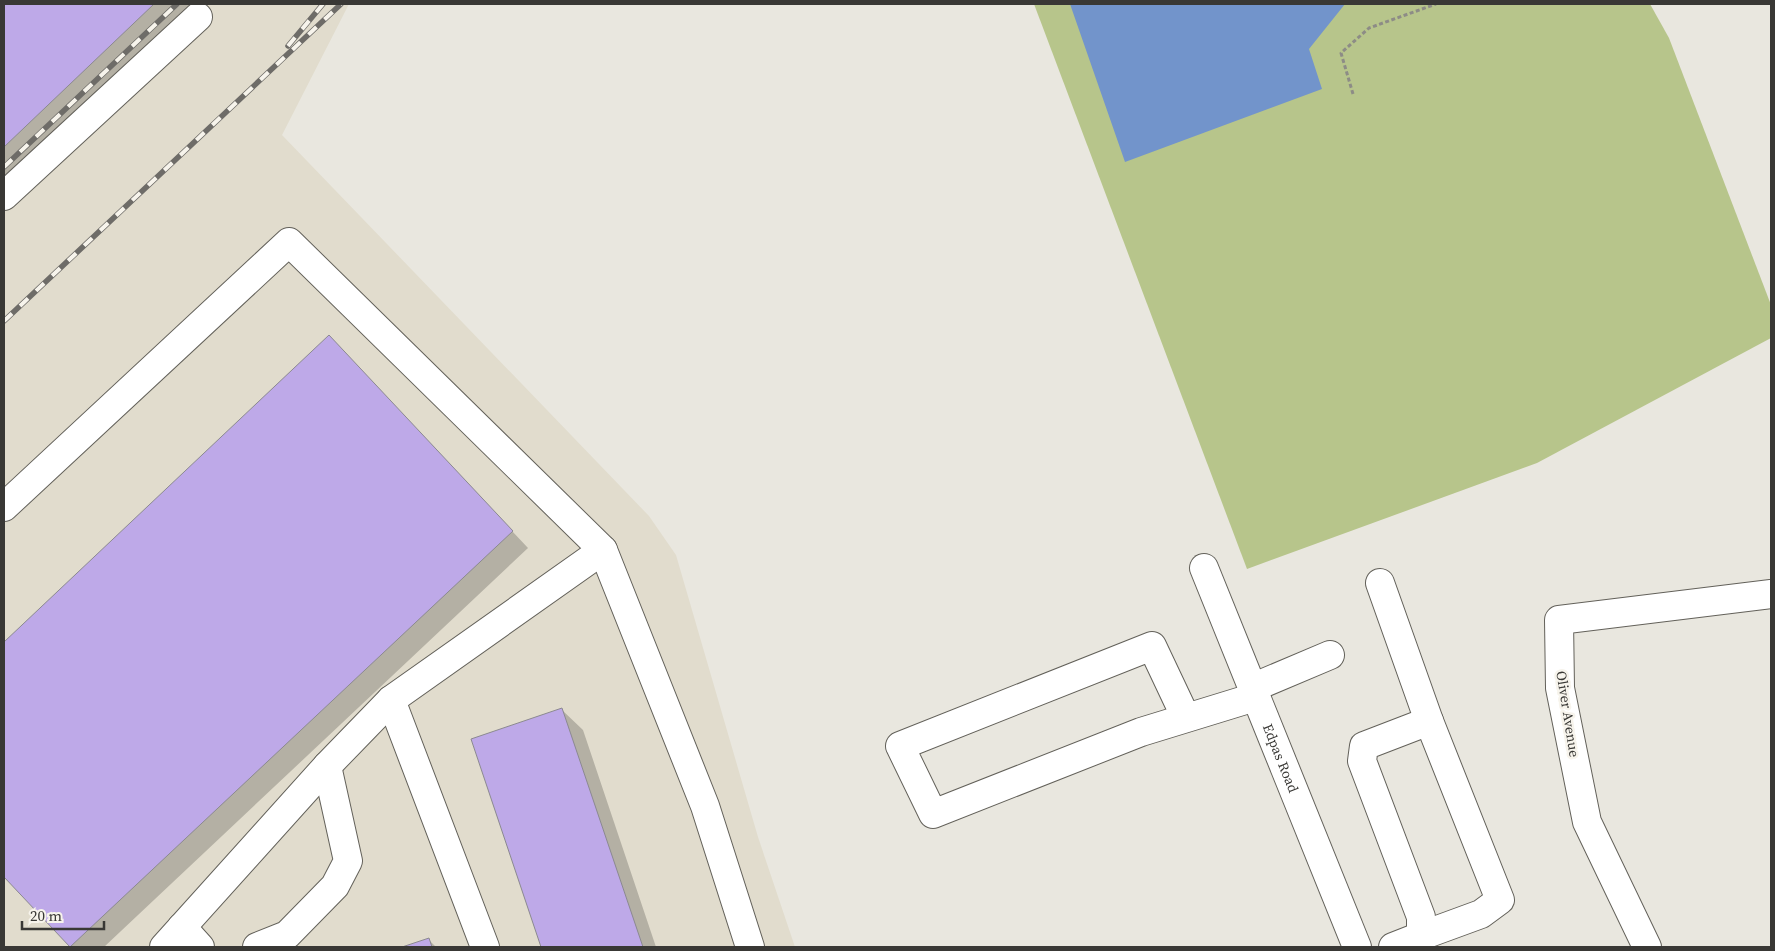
<svg xmlns="http://www.w3.org/2000/svg" width="1775" height="951" font-family="'Source Serif 4',serif">
<style>
.built{fill:#e1dccd}
.green{fill:#b7c58b}
.water{fill:#7294cb}
.shadow{fill:#0003}
.building{fill:#bea9e8;stroke:#8b8990}
.lines{fill:none;stroke-linecap:round;stroke-linejoin:round}
.minor-casing{stroke:#63615a;stroke-width:30}
.path{stroke:#8d8c86;stroke-width:3;stroke-dasharray:4 2.5;stroke-linecap:butt}
.minor{stroke:#fff;stroke-width:28}
.rail-casing{stroke:#6e6c68;stroke-width:5.5}
.rail{stroke:#f7f4ec;stroke-width:4;stroke-dasharray:11;stroke-linecap:butt}
.labels{text-anchor:middle;dominant-baseline:central;stroke-width:5;stroke-linejoin:round;paint-order:stroke}
.street-label{font-size:14px;fill:#393835;stroke:#f7f4ec}
</style>
<rect width="100%" height="100%" fill="#e9e7df"/>
<path class="built" d="M4 4H349L282 135 649 516 676 555 758 837 795 947H4Z"/>
<path class="green" d="M1034 4H1650L1669 38 1771 305V338L1537 463 1247 569Z"/>
<path class="water" d="M1070 4H1345L1309 49 1322 89 1125 162Z"/>
<path class="shadow" d="M4 4H196L4 188Z
M329 337 528 548 104 947H72L4 875V643Z
M562 710 583 730 656 947H542L473 740Z
M429 940 436 947H406Z"/>
<path class="building" d="M4 4H154L4 147Z
M329 335 513 531 70 947 4 877V642Z
M562 708 643 947H541L471 739Z
M429 938 432 947H402Z"/>
<g class="lines">
<g class="minor-casing">
<g id="minor">
<path d="M4 196 198 17"/>
<path d="M4 507 289 242 603 550 705 806 750 947"/>
<path id="s1" d="M1204 568 1357 947"/>
<path d="M1380 583 1429 721 1364 746 1362 761 1421 917V936L1393 947"/>
<path d="M1252 688 1330 655"/>
<path d="M391 700 485 947"/>
<path d="M1186 718 1152 646 900 746 933 814 1141 732 1255 697"/>
<path d="M182 927 200 947"/>
<path d="M1421 936 1481 914 1500 900 1429 721"/>
<path d="M164 947 327 766 391 700 603 550"/>
<path d="M257 947 287 935 335 886 348 861 327 766"/>
<path d="M1647 947 1587 822 1560 688 1559 620 1771 594"/>
</g>
</g>
<path class="path" d="M1353 94 1341 53 1369 28 1436 4"/>
<use href="#minor" class="minor"/>
<g class="rail-casing">
<path id="rail" d="M288 46 323 4
M4 167 177 4
M4 321 341 4"/>
</g>
<use href="#rail" class="rail"/>
</g>
<g class="labels">
<g class="street-label">
<text transform="translate(1568 714) rotate(81)">Oliver Avenue</text>
<text stroke="none"><textPath href="#s1" startOffset="205">Edpas Road</textPath></text>
</g>
</g>
<rect width="1775" height="951" fill="none" stroke="#393835" stroke-width="10"/>
<path d="M22 921v8h82v-8" fill="none" stroke="#393835" stroke-width="2.5"/>
<text x="30" y="921" font-size="15" fill="#393835" stroke="#f7f4ec" stroke-width="4" paint-order="stroke">20 m</text>
</svg>
